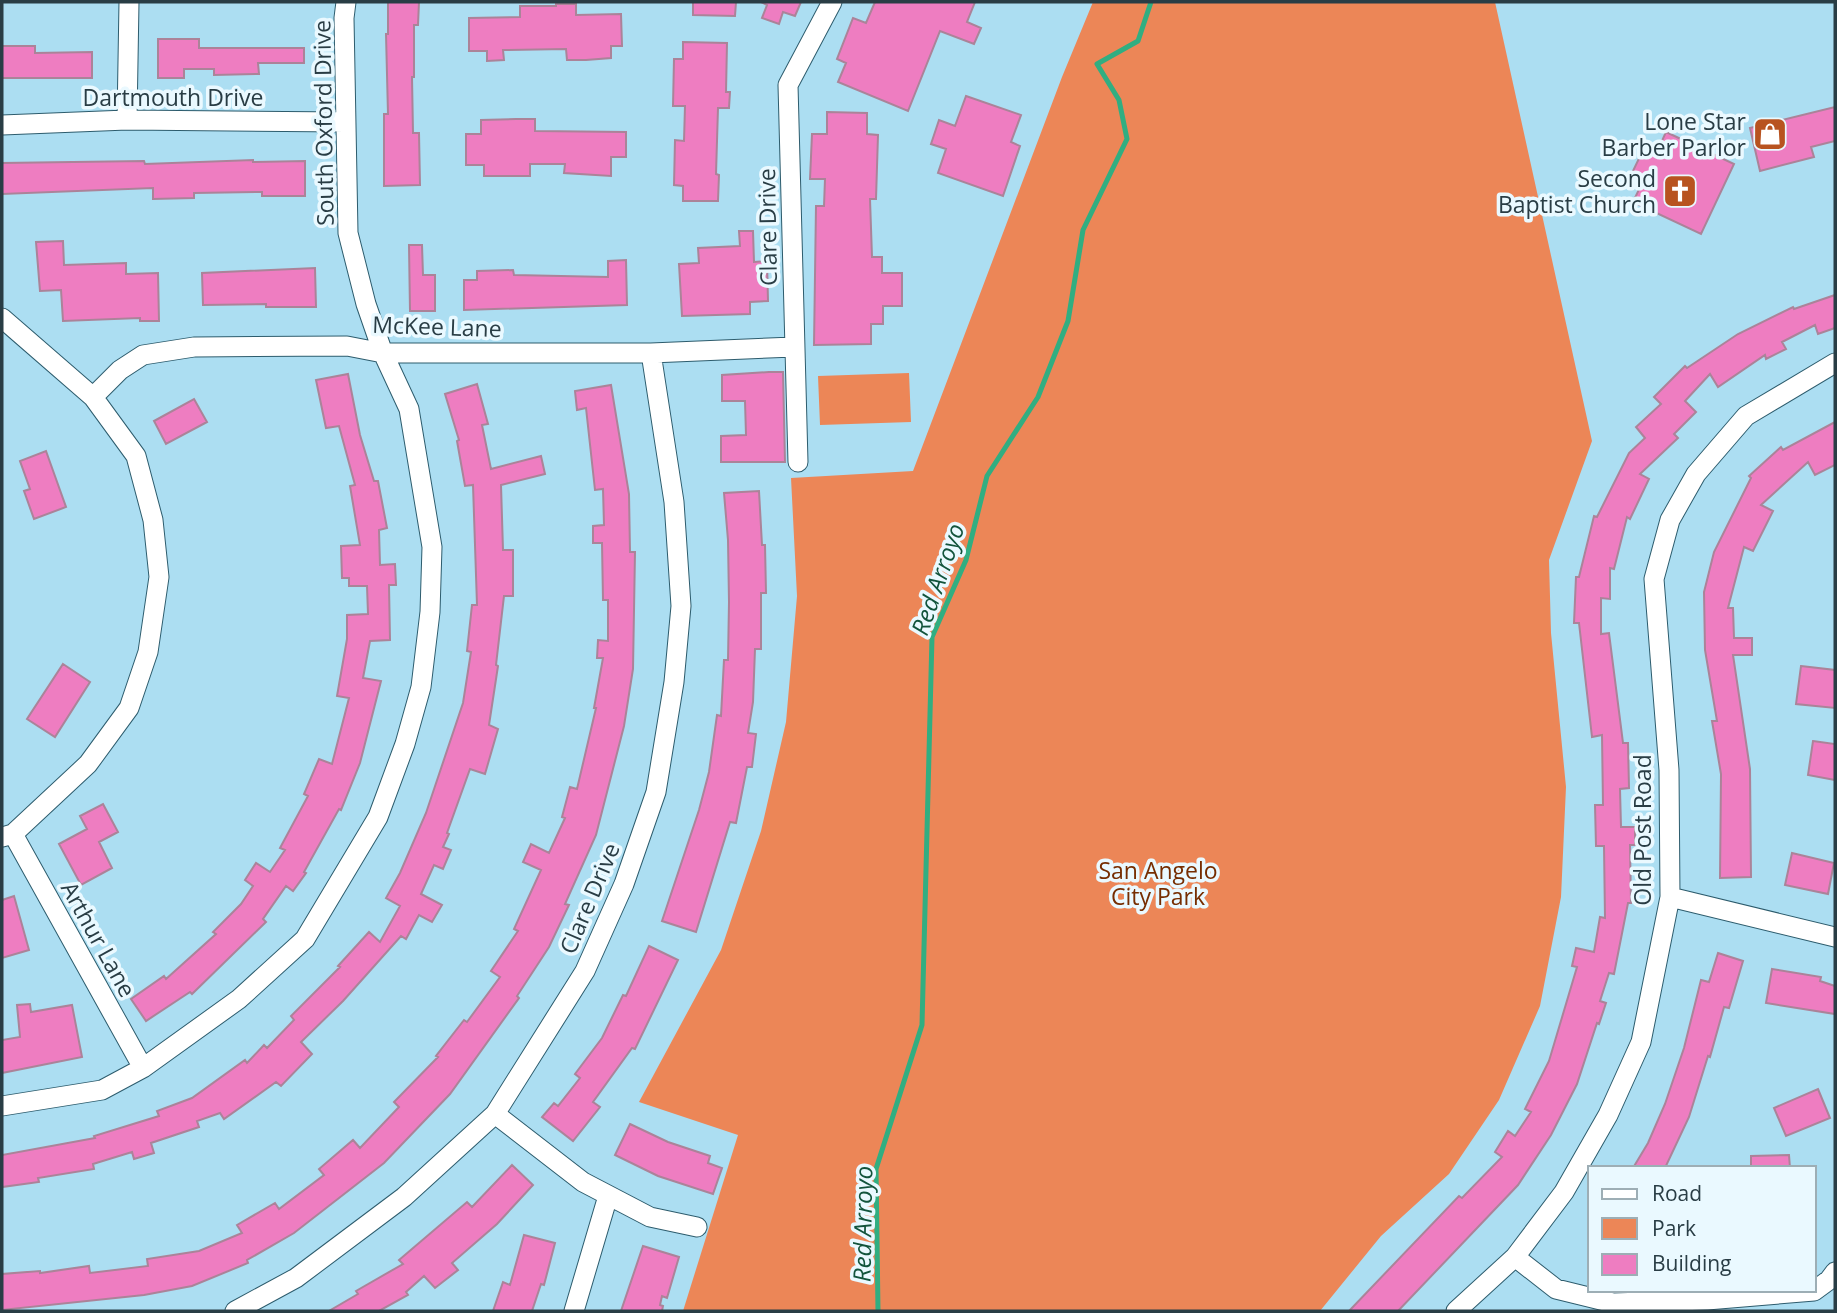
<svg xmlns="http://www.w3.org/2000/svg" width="1837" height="1313" font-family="'Open Sans',sans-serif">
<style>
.green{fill:#ec8657}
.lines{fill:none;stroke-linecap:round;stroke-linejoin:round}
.stream{stroke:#31ae81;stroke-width:5}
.building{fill:#ee7dc1;stroke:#ab8399;stroke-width:2}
.street-casing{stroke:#2d5c6d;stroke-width:21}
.street{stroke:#fff;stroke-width:19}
.labels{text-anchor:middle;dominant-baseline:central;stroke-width:7;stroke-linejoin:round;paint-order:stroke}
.street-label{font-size:23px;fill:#293d45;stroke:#eaf9ff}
.poi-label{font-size:23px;fill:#293d45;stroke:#eaf9ff;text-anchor:end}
.park-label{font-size:23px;fill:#762d01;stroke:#eaf9ff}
.water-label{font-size:24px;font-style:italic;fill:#12543c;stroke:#eaf9ff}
</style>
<rect width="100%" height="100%" fill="#acdef2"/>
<path class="green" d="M1093 2H1495L1592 441 1549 560 1551 633 1566 787 1561 897 1540 1006 1499 1100 1449 1174 1381 1236 1320 1311H683L738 1135 639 1102 721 950 761 831 786 722 797 596 791 478 913 471 1062 77Z
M909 373 911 422 820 425 818 376Z"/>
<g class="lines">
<path class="stream" d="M878 1311 876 1169 922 1025 932 637 966 560 987 476 1038 397 1068 321 1083 230 1127 139 1119 100 1097 64 1138 41 1151 2"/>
</g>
<path class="building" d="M388 2H419L418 25H414V77H412L413 133H419L420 185 384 186V114H388L386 34H388Z
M693 2H736L735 16 693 15Z
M761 2H801L795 16 783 12 779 24 762 18 767 5Z
M875 2H975L967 22 981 28 974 44 940 31 908 111 838 82 846 63 837 59 853 18 866 23Z
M556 4H576V15L621 14 622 46H611V58L586 60H567L566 49 503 50 504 60 487 61V51H469V18L520 17V6H556Z
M158 39H199V48H304V63H258L259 74 214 75V69H184V78H158Z
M683 42 727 43 726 92H730L729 108H718L716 174 719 175 718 201H683V186L674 185 675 140 684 141 685 106H673L674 59H683Z
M2 46H35V53L92 52V78H2Z
M966 96 1021 115 1011 142 1020 146 1003 196 938 173 946 149 931 144 939 120 955 126Z
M1835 107V141L1811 147 1814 157 1760 171 1750 128Z
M827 112 867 113V134L878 135 876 199H870L872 257H882V273H902V306H883V324H871V344L814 345 816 206H824L825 179H810L812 134H827Z
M516 119H535V131L626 132V157H611V176L564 173 565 164H530V176H484V165H466V134H481V120Z
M1666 132 1734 164 1701 234 1633 202 1644 179 1632 173 1644 148 1656 154Z
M253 160V162L305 161V196H262V192L194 193V198L153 199V188L2 194V163L144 161 145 164Z
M739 231H753L754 262 767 261 768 301 750 302V314L682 316 679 264 699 263 698 248 740 246Z
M63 241 64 265 126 263V274L158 273 159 321H140V318L63 321 61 290 40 291 36 242Z
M409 245H422L423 275H435V311H410Z
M626 260 627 305 464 310V280H477V271L513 270 514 275 608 277V261Z
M315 268 316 307H266V304L203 305 202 273Z
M1835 295V328L1818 334 1815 325 1782 342 1786 349 1766 359 1765 355 1718 387 1710 374 1685 401 1696 412 1674 434 1678 438 1640 474 1649 479 1630 519 1627 517 1614 569 1610 568V599L1601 598V634L1609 633 1623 743H1628L1629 788 1620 789 1621 827H1635V845H1630L1631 903H1628L1614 974 1609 973 1600 1001 1606 1003 1599 1024 1597 1023 1577 1084 1551 1135 1518 1185 1398 1311H1349L1459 1196 1462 1198 1502 1157 1495 1152 1508 1131 1515 1136 1531 1112 1525 1109 1549 1061 1577 967 1572 966 1576 948 1594 952 1600 917 1605 918 1604 846H1596L1595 805H1603L1602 735 1592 737 1579 623H1574L1576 577H1579L1594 516 1597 517 1629 453 1645 438 1636 427 1661 404 1654 397 1685 366 1687 368 1738 334 1793 307 1794 309Z
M769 372H783L785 462H721V436L746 435 745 401H722V375Z
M348 374 360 435 374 481H378L387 528 379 530 380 565 395 564 396 585H389L390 640 370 641 363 678 381 681 360 763 341 810 339 809 304 872 306 873 293 891 286 886 263 919 266 922 192 994 190 992 146 1021 131 999 164 976 166 979 216 934 213 932 241 904 253 886 245 880 256 863 270 872 285 850 280 848 308 796 304 794 319 759 332 764 349 698 337 696 347 639V615L368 614 367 586H349V578H342L341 546 360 545 350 486 355 485 339 426 326 428 316 380Z
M477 384 488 424 482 425 491 469 541 456 545 474 501 485 503 550H513V596H504L496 665 498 666 489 725 498 729 485 774 470 769 447 833 449 834 443 847 451 850 443 869 434 865 421 894 442 905 432 922 419 915 406 939 401 936 343 1001 301 1042 312 1054 281 1086 276 1082 224 1119 220 1113 197 1121 199 1127 151 1143 154 1153 134 1159 132 1152 93 1164 94 1169 38 1178 39 1182 2 1187V1155L95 1138 94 1136 159 1116 157 1111 192 1098 245 1060 247 1063 264 1045 267 1048 294 1020 291 1016 340 967 338 966 369 932 380 942 400 906 386 898 400 873 426 813 463 703 471 652 467 651 472 605H477L473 485 465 486 457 441 459 440 445 394Z
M611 385 629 494 630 552H635L633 669 624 726 596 835 565 904 569 905 549 947 517 996 519 998 450 1094 384 1163 294 1233 247 1260 248 1263 192 1286 144 1295 2 1310V1274L40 1271V1273L89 1266 90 1273 148 1266 147 1259 199 1251 242 1233 237 1225 275 1203 279 1209 324 1175 319 1169 353 1140 360 1148 399 1107 394 1102 438 1057 436 1056 464 1020 467 1022 500 977 491 971 518 931 514 929 541 870 523 862 531 844 549 853 565 818 562 817 570 787 577 789 596 708H594L603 658H597L598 640 608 641V600H603L602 543H593V526L604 525 603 489 595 490 586 408 577 410 575 391Z
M194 399 207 422 166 444 154 421Z
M1835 422V465L1815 475 1808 462 1761 505 1773 511 1753 551 1744 547 1728 608H1733L1734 638H1752V655H1733L1750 769 1751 877 1720 878 1721 774 1712 721H1717L1705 650 1704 592 1714 552 1751 478 1749 476 1781 447 1783 450Z
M46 451 66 507 34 519 24 491 30 489 20 461Z
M759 491 762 545H765L766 593H761V649H755L753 702 748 733 756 734 752 767H747L736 823 730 822 696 932 662 921 699 810 709 772 717 715 721 716 724 660H728L729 602 728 540 724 493Z
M63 664 90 682 55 737 27 719Z
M1801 666 1835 670V708L1796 704Z
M1813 741 1835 744V780L1808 775Z
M103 804 118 832 99 842 112 868 81 885 59 844 87 829 80 816Z
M1792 853 1834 863 1828 894 1785 885Z
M14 896 29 950 2 958V900Z
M649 946 678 960 635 1049 632 1048 593 1102 600 1107 573 1141 542 1117 554 1103 558 1106 580 1078 575 1074 602 1038 623 995 626 996Z
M1718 953 1743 961 1729 1008 1724 1007 1710 1057 1708 1056 1689 1117 1665 1168H1633L1648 1143 1665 1104 1684 1048 1701 980 1709 982Z
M1772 969 1821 977 1820 981 1835 986V1014L1766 1003Z
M30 1004 31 1012 72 1005 82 1057 2 1073V1040L20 1037 17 1005Z
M1818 1089 1830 1118 1786 1136 1774 1108Z
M630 1124 668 1142 710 1156 708 1163 722 1168 713 1194 658 1176 615 1155Z
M1789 1155 1790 1168H1751V1156Z
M512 1165 533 1185 497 1224 452 1263 458 1270 435 1288 424 1276 406 1292 408 1295 379 1311H329L358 1294 356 1291 403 1264 399 1260 467 1202 472 1207Z
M524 1235 555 1243 544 1285 541 1284 532 1311H493L503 1282 510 1285Z
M643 1246 679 1257 667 1298 662 1296 660 1305 663 1306 662 1311H621Z"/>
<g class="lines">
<g class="street-casing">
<path id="street" d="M127 120 129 2
M2 125 127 120 345 122
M2 318 93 397 136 456 153 520 159 577 148 652 129 708 88 764 13 834 2 837
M93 397 120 370 143 355 194 347 347 346 383 353H651L794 347
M798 462 788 85 832 2
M13 834 143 1068
M1670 897 1835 937
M2 1106 102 1090 143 1068 239 999 305 939 378 817 405 744 421 687 430 612 432 547 409 409 383 353 366 304 348 233 344 18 346 2
M495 1114 583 1182 650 1217 697 1227
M1515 1257 1556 1289 1613 1303 1707 1300 1814 1291 1829 1280 1835 1272
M235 1311 296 1278 404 1197 495 1114 585 971 624 884 656 792 674 682 681 606 674 502 651 353
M574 1311 608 1196
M1456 1311 1515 1257 1564 1192 1608 1115 1641 1042 1670 897 1669 770 1654 579 1670 520 1696 474 1746 416 1835 363"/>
</g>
<use href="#street" class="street"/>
</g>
<defs>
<g id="shop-square" transform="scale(1.75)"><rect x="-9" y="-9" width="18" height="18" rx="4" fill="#b85320" stroke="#eaf9ff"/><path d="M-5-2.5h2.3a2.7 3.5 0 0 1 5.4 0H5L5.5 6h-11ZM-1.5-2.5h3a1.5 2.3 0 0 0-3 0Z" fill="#fff"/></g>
<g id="church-square" transform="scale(1.75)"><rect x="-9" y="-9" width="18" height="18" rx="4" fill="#b85320" stroke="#eaf9ff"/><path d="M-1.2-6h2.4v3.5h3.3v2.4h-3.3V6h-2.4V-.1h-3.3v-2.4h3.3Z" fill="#fff"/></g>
</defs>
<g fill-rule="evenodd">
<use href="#shop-square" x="1770" y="134"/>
<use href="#church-square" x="1680" y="191"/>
</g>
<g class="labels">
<g class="street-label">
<text x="173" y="97">Dartmouth Drive</text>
<text transform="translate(323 123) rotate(-91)">South Oxford Drive</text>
<text transform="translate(767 227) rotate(-91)">Clare Drive</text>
<text transform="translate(437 326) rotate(2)">McKee Lane</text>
<text transform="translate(1642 830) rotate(-90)">Old Post Road</text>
<text transform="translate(589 898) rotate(-67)">Clare Drive</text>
<text transform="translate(99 939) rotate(61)">Arthur Lane</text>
</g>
<g class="poi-label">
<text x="1746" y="121">Lone Star<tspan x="1746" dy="26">Barber Parlor</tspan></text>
<text x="1656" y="178">Second<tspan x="1656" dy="26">Baptist Church</tspan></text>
</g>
<g class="park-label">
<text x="1158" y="870">San Angelo<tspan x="1158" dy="26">City Park</tspan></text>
</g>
<g class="water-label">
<text transform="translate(937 579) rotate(-71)">Red Arroyo</text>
<text transform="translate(862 1224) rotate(-89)">Red Arroyo</text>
</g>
</g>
<rect width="1837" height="1313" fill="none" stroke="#293d45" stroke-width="7"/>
<rect x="1588" y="1166" width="228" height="126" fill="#eaf9ff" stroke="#9daeb5" stroke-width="2"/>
<rect x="1602" y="1189" width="35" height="10" fill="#ffffff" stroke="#9daeb5" stroke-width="2"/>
<text x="1652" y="1201" font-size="21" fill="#293d45">Road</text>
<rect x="1602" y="1218" width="35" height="21" fill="#ec8657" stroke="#9daeb5" stroke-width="2"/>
<text x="1652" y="1236" font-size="21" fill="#293d45">Park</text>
<rect x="1602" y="1254" width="35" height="21" fill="#ee7dc1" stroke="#9daeb5" stroke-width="2"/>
<text x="1652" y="1271" font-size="21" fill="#293d45">Building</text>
</svg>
